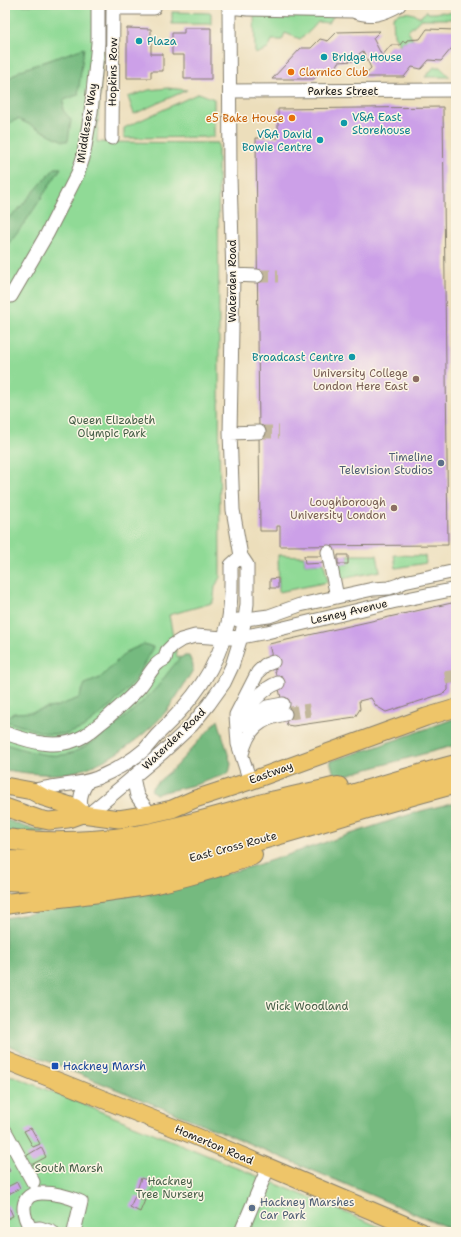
<svg xmlns="http://www.w3.org/2000/svg" width="461" height="1237" font-family="'Shantell Sans',sans-serif">
<style>
.green{fill:#90da96;stroke:#567b59}
.forest{fill:#74ba7f;stroke:#486b4e}
.building{fill:#cca0e8}
.lines{fill:none;stroke-linecap:round;stroke-linejoin:round}
.minor-tunnel{stroke:#c2b79b;stroke-width:13;stroke-dasharray:13 6;stroke-linecap:butt}
.minor-casing{stroke:#847d6c;stroke-width:15}
.major-casing{stroke:#847d6c;stroke-width:19}
.highway-casing{stroke:#847d6c;stroke-width:22}
.minor{stroke:#fff;stroke-width:13}
.major{stroke:#eec569;stroke-width:17}
.highway{stroke:#eec569;stroke-width:20}
.culture-dot{fill:#0f9aa8;stroke:#fcf5e5;stroke-width:1.5}
.food-dot{fill:#e8710a;stroke:#fcf5e5;stroke-width:1.5}
.education-dot{fill:#8d6e63;stroke:#fcf5e5;stroke-width:1.5}
.service-dot{fill:#5c6f8a;stroke:#fcf5e5;stroke-width:1.5}
.transit-dot{fill:#1a4fb4;stroke:#fcf5e5;stroke-width:1.5}
.labels{text-anchor:middle;dominant-baseline:central;stroke-width:3;stroke-linejoin:round;paint-order:stroke}
.culture-label{font-size:11px;fill:#0d838f;stroke:#fcf5e5;text-anchor:start}
.street-label{font-size:11px;fill:#1c1c1c;stroke:#fcf5e5}
.food-label{font-size:11px;fill:#c56008;stroke:#fcf5e5;text-anchor:start}
.education-label{font-size:11px;fill:#785e54;stroke:#fcf5e5;text-anchor:end}
.park-label{font-size:11px;fill:#455e47;stroke:#fcf5e5}
.service-label{font-size:11px;fill:#4e5e75;stroke:#fcf5e5;text-anchor:end}
.transit-label{font-size:11px;fill:#164399;stroke:#fcf5e5;text-anchor:start}
</style>
<rect width="100%" height="100%" fill="#fcf5e5"/>
<filter id="ink" filterUnits="userSpaceOnUse"><feTurbulence type="fractalNoise" baseFrequency=".025" numOctaves="2"/><feDisplacementMap in="SourceGraphic" scale="8" xChannelSelector="R" yChannelSelector="G"/><feConvolveMatrix kernelMatrix="1 2 1 2 8 2 1 2 1" color-interpolation-filters="sRGB"/></filter>
<filter id="wash" filterUnits="userSpaceOnUse"><feTurbulence type="fractalNoise" baseFrequency=".012" numOctaves="4" result="noise"/><feDisplacementMap in="SourceGraphic" scale="16" xChannelSelector="R" yChannelSelector="G"/><feGaussianBlur stdDeviation="0.9" result="paint"/><feColorMatrix in="noise" values="0 0 0 0 0 0 0 0 0 0 0 0 0 0 0 0 0 1.4 0 .05"/><feComposite in="paint" operator="in"/></filter>
<g filter="url(#wash)">
<rect width="100%" height="100%" fill="#ecdebb"/>
<path class="green" d="M5 5H103L104 25 97 142 218 143 220 577 215 587 214 598 212 603 169 615 177 657 190 658 191 673 173 695 129 719 77 756 5 768Z
M427 11 428 13H437L438 12 456 13V21L455 19H421L408 31 413 40 406 42 403 41 400 45 394 35 393 17C401 10 412 12 420 17Z
M172 12 211 13V24H172Z
M254 12 335 13 329 23 318 22 311 30 300 39 285 33 282 40H272L268 49 255 54Z
M434 67H440L449 76V77H425Z
M168 88 187 90 134 114 128 97 149 90Z
M199 93 214 99V137L124 138V128Z
M278 555 304 556 305 564 324 563 328 582 279 592Z
M348 555H377L380 571 341 579 338 564H348Z
M394 555 425 556 426 563 396 568Z
M5 1076H13L146 1130 392 1232H5Z"/>
<path class="forest" d="M84 48 78 95 64 100 63 110 71 120 68 141H63L18 119 5 125V81L21 70Z
M55 168H61L28 218 5 248V220L15 213Z
M144 644 153 647 136 679 126 690 113 704 83 728 67 734H48L5 721V718L8 716 14 713 33 712 47 708 55 707 79 698 85 684 100 678 126 652Z
M183 656H189L193 665V670C185 683 177 697 168 709 147 736 103 767 69 773 48 776 26 773 5 770V744C23 749 43 757 62 755 88 753 140 706 158 686 166 676 173 664 183 656Z
M456 718V745L335 778 330 761 373 748Z
M218 720 231 764 229 773 198 784 164 792 156 794 151 790 153 786 173 769Z
M456 802V1231L229 1135 5 1044V918L181 886 260 864 417 812Z
M5 819 26 827 49 832 5 833Z"/>
<g id="blocks">
<path class="building" d="M127 28 151 29V54H163V71H151V78H127Z
M184 28H211V79H184V55H172V33H184Z
M427 29 456 30V43L441 61 429 60 421 69 412 67 404 77H362L371 68 363 51 360 53 353 61 338 62 334 70H322L314 79H272L301 48H311L320 39 328 41 337 32 380 31 373 38 382 56 391 45H400L403 41 406 42 407 40 420 39Z
M443 107 448 545 280 546V526H277V531H260L256 138H278V109Z
M338 555H348V564H338Z
M304 556H324V563L305 564Z
M278 578V588H270V579Z
M456 602V681L448 683V690L445 693 386 712 376 706 371 698 359 701 360 709 355 717 293 726 287 725 269 644Z
M31 1128 40 1144 33 1147 24 1131Z
M41 1147 46 1157 31 1165 26 1156Z
M5 1165H7L10 1171 5 1174Z
M141 1178 152 1182 147 1194 137 1190Z
M17 1182 20 1188 5 1196V1188Z
M135 1196 145 1200 140 1212 130 1207Z
M8 1205 13 1216 5 1220V1207Z"/>
</g>
</g>
<g filter="url(#ink)">
<use href="#blocks" fill-opacity="0" stroke="#847d6c" stroke-width="1"/>
<g class="lines">
<path class="minor-tunnel" d="M257 276H278
M259 432H279
M445 678 456 676
M285 714 310 710"/>
<g class="minor-casing">
<path id="minor" d="M229 7 248 9 353 11C370 18 383 14 399 5
M113 8H154
M230 91 456 90
M112 138 113 5
M233 275 257 276
M11 296 47 234 78 173 83 158 91 112 98 43V5
M230 433 259 432
M328 552 337 597
M238 620 269 616 300 605 373 589 389 588 398 585 404 582 456 571
M242 722C247 707 263 688 278 683
M246 725 267 707 283 704
M5 733C31 742 59 751 84 736 92 731 99 724 106 719 117 709 129 699 139 688 148 678 153 663 165 659L167 651 173 645 181 640 195 636 224 638 241 637 267 632 392 602 456 589
M242 754C248 729 259 719 285 714
M133 777 137 796 150 814
M250 781 238 744 236 715 258 672 265 665 273 662
M32 791C53 784 76 786 97 778 114 771 130 762 144 750 149 745 153 739 158 734 191 702 218 669 228 623 232 604 231 584 231 565L241 556
M82 814C79 800 80 793 88 781
M89 814 162 753 192 725 209 704 224 683 232 666 241 637 245 619 247 604V565L241 556 233 510 230 433 233 275 230 178 229 5
M5 1131 33 1182
M31 1229C22 1215 18 1193 42 1193 55 1193 70 1197 81 1202L74 1232
M29 1232 31 1229 40 1228 52 1232
M241 1232 268 1168"/>
</g>
<g class="major-casing">
<path id="major" d="M5 786 32 791 43 797 74 807 82 814
M5 807 39 819 49 821 68 819 82 814 119 819 150 814 172 809 195 799 250 781 426 717 456 708
M5 1060 190 1134 422 1232"/>
</g>
<g class="highway-casing">
<path id="highway" d="M5 839C47 845 106 842 147 834 188 826 227 814 267 803 291 797 315 792 338 787
M5 861C161 868 308 803 456 765
M5 880C109 885 212 854 311 825 359 810 407 796 456 783
M5 904C55 897 106 893 156 883 189 876 221 866 252 855"/>
</g>
<use href="#minor" class="minor"/>
<use href="#major" class="major"/>
<use href="#highway" class="highway"/>
</g>
</g>
<g class="culture-dot">
<circle cx="139" cy="41" r="4"/>
<circle cx="324" cy="57" r="4"/>
<circle cx="344" cy="123" r="4"/>
<circle cx="320" cy="140" r="4"/>
<circle cx="352" cy="357" r="4"/>
</g>
<g class="food-dot">
<circle cx="291" cy="72" r="4"/>
<circle cx="292" cy="118" r="4"/>
</g>
<g class="education-dot">
<circle cx="416" cy="379" r="4"/>
<circle cx="394" cy="508" r="4"/>
</g>
<g class="service-dot">
<circle cx="441" cy="463" r="4"/>
<circle cx="252" cy="1208" r="4"/>
</g>
<rect class="transit-dot" x="51" y="1062" width="8" height="8" rx="2"/>
<g class="labels">
<g class="culture-label">
<text x="147" y="41">Plaza</text>
<text x="332" y="57">Bridge House</text>
<text x="352" y="117">V&amp;A East<tspan x="352" dy="13">Storehouse</tspan></text>
<text x="312" y="134" text-anchor="end">V&amp;A David<tspan x="312" dy="13">Bowie Centre</tspan></text>
<text x="344" y="357" text-anchor="end">Broadcast Centre</text>
</g>
<g class="street-label">
<text transform="translate(113 72) rotate(-89)">Hopkins Row</text>
<text x="343" y="91">Parkes Street</text>
<text transform="translate(87 123) rotate(-81)">Middlesex Way</text>
<text transform="translate(232 281) rotate(-90)">Waterden Road</text>
<text transform="translate(349 612) rotate(-13)">Lesney Avenue</text>
<text transform="translate(174 739) rotate(-44)">Waterden Road</text>
<text transform="translate(271 773) rotate(-20)">Eastway</text>
<text transform="translate(233 847) rotate(-15)">East Cross Route</text>
<text transform="translate(214 1145) rotate(23)">Homerton Road</text>
</g>
<g class="food-label">
<text x="299" y="72">Clarnico Club</text>
<text x="284" y="118" text-anchor="end">e5 Bake House</text>
</g>
<g class="education-label">
<text x="408" y="373">University College<tspan x="408" dy="13">London Here East</tspan></text>
<text x="386" y="502">Loughborough<tspan x="386" dy="13">University London</tspan></text>
</g>
<g class="park-label">
<text x="112" y="420">Queen Elizabeth<tspan x="112" dy="13">Olympic Park</tspan></text>
<text x="307" y="1006">Wick Woodland</text>
<text x="69" y="1168">South Marsh</text>
<text x="170" y="1181">Hackney<tspan x="170" dy="13">Tree Nursery</tspan></text>
</g>
<g class="service-label">
<text x="433" y="457">Timeline<tspan x="433" dy="13">Television Studios</tspan></text>
<text x="260" y="1202" text-anchor="start">Hackney Marshes<tspan x="260" dy="13">Car Park</tspan></text>
</g>
<g class="transit-label">
<text x="63" y="1066">Hackney Marsh</text>
</g>
</g>
<rect width="461" height="1237" fill="none" stroke="#fcf5e5" stroke-width="20"/>
</svg>
